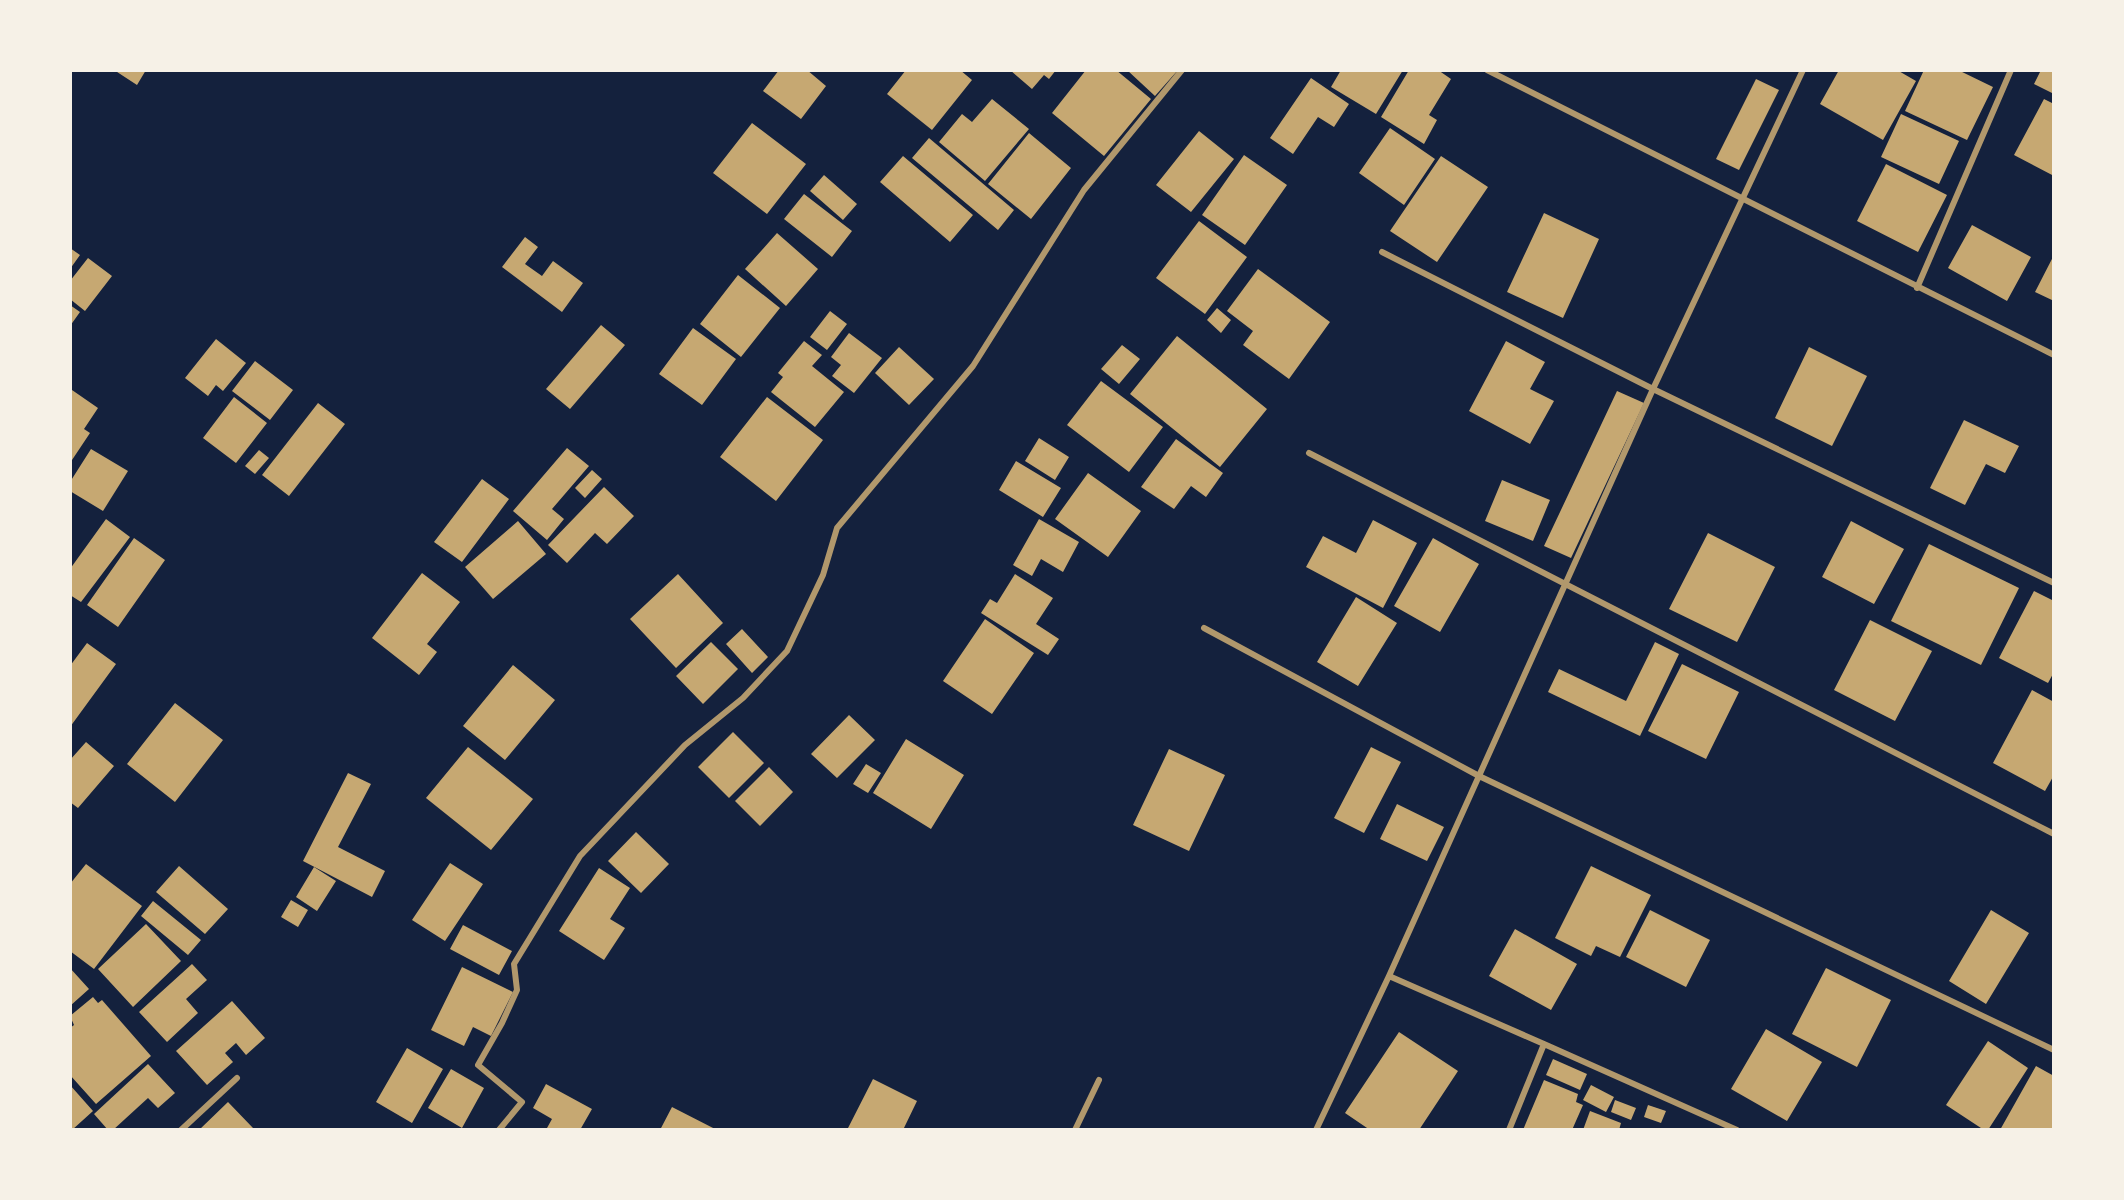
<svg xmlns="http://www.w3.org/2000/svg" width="2124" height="1200" font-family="'Titillium Web',sans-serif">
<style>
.building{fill:#c6a872}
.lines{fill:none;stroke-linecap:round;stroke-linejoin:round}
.minor{stroke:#b1986c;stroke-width:6}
</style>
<rect width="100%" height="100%" fill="#14213d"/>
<path class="building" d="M114 70H146L137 85Z
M779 70H807L826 86 801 119 763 91Z
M906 70H960L972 80 932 130 887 94Z
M1010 70H1056L1049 79 1044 75 1032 89Z
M1086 70H1116L1151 99 1104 156 1052 113Z
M1127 70H1178L1155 96Z
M1341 70H1403L1376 114 1331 87Z
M1409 70H1438L1451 79 1429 115 1437 120 1424 144 1381 117Z
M1839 70H1897L1916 81 1883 140 1820 104Z
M1924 70H1958L1993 87 1967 140 1905 111Z
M2041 70H2054V94L2034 84Z
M1311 78 1349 104 1334 127 1318 117 1293 154 1270 138Z
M1756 79 1779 90 1739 170 1716 159Z
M992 99 1029 129 985 181 939 142 962 114 972 122Z
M2044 99 2054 104V176L2014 155Z
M1901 114 1959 141 1939 184 1881 157Z
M752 123 806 164 767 214 713 173Z
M1390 128 1435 159 1404 205 1359 173Z
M1199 131 1234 159 1191 212 1156 185Z
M1029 133 1071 168 1031 219 988 184Z
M929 138 1014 210 998 230 912 158Z
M1244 155 1287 185 1245 245 1202 215Z
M903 156 973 215 950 242 880 182Z
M1441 156 1488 187 1437 262 1390 231Z
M1886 164 1947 195 1918 252 1857 221Z
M824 175 857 204 843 220 810 191Z
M804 194 852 231 832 257 784 219Z
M1544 213 1599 239 1563 318 1507 292Z
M1199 221 1247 257 1205 314 1156 278Z
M1972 225 2031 257 2007 301 1948 268Z
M777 233 818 269 786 306 745 269Z
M525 237 538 247 525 264 542 276 553 261 583 283 562 312 502 267Z
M70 248 80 255 70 269Z
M2054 255V301L2035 292Z
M88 258 112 276 85 311 70 299V281Z
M1258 269 1330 322 1289 379 1243 345 1253 331 1227 311Z
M738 275 780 308 741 357 700 324Z
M70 305 80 312 70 326Z
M1217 308 1231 320 1221 333 1207 320Z
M830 311 847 324 827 350 810 337Z
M601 325 625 345 570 409 546 389Z
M693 328 736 359 702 405 659 374Z
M849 333 882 358 854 393 832 376 841 365 831 357Z
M1177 336 1267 409 1220 467 1130 394Z
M216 339 246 363 223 391 216 385 208 396 185 378Z
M804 341 822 355 812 366 844 392 815 427 771 392 783 377 778 373Z
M1506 341 1545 362 1530 389 1554 401 1530 444 1469 411Z
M1122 345 1140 359 1119 384 1101 369Z
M899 347 934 379 909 405 875 373Z
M1809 347 1867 376 1832 446 1775 418Z
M255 361 293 390 270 420 232 391Z
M1101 381 1163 427 1129 472 1067 425Z
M72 390 98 408 84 429 90 433 70 463Z
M1617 391 1644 403 1571 558 1544 546Z
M234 397 267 423 236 463 203 438Z
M767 397 823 440 776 501 720 457Z
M318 403 345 424 289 496 262 475Z
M1964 420 2019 446 2005 473 1986 464 1965 505 1930 488Z
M1039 438 1069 457 1055 480 1025 461Z
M1176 439 1223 473 1206 497 1191 486 1174 509 1141 487Z
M567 448 589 466 552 509 564 519 547 540 513 511Z
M91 449 128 471 103 511 70 491V482Z
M259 450 269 458 255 474 245 466Z
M1016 461 1061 488 1043 517 999 490Z
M592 470 602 479 585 498 575 488Z
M1088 473 1141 511 1108 557 1055 519Z
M482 479 509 499 462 562 434 542Z
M1502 480 1550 500 1533 541 1485 521Z
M604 487 634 516 607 544 595 533 567 563 548 545Z
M106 519 130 537 81 602 70 595V569Z
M1039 519 1079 542 1063 572 1041 559 1032 576 1013 565Z
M1373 520 1417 543 1383 608 1306 567 1323 536 1356 553Z
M518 521 546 554 493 599 465 567Z
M1851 521 1904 549 1874 604 1822 577Z
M1708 533 1775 567 1737 642 1669 609Z
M134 538 165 560 118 627 87 605Z
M1433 538 1479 564 1440 632 1394 606Z
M1929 544 2019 588 1981 665 1891 621Z
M422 573 460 602 427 644 437 652 419 675 372 638Z
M678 574 723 623 676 668 630 619Z
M1015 574 1053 598 1036 624 1059 639 1048 655 981 613 990 599 997 603Z
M2034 591 2054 601V672L2048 683 1999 658Z
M1356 597 1397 623 1358 686 1317 662Z
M985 619 1034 653 992 714 943 681Z
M1870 620 1932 651 1895 721 1834 690Z
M742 629 768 657 752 673 726 644Z
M711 642 738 669 703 704 676 676Z
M1655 642 1679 654 1640 736 1548 692 1559 669 1626 701Z
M87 643 116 664 70 727V666Z
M1682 664 1739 692 1706 759 1648 731Z
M513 665 555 700 505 760 463 726Z
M2032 690 2054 702V775L2045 791 1993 763Z
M175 703 223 740 175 802 127 764Z
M849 715 875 740 837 778 811 754Z
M733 732 764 763 729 798 698 767Z
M906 739 964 775 931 829 873 793Z
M86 742 114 766 78 808 70 802V760Z
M468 747 533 799 491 850 426 798Z
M1371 747 1401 762 1364 833 1334 818Z
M1169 749 1225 775 1189 851 1133 825Z
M866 764 881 773 868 793 853 784Z
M769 767 793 792 760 826 735 801Z
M348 773 371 784 338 847 385 871 372 897 303 861Z
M1397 804 1444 827 1427 861 1380 839Z
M636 832 669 864 641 893 608 861Z
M450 863 483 884 445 941 412 920Z
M86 864 142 906 94 969 70 951V884Z
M179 866 228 909 205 934 156 892Z
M1591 866 1651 895 1620 957 1596 946 1591 956 1555 938Z
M314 867 336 881 317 911 296 897Z
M599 868 630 888 610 919 625 928 604 960 559 931Z
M291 900 308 910 298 927 281 917Z
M153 901 201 940 188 955 141 916Z
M1650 910 1710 940 1686 987 1626 957Z
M1991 910 2029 933 1986 1004 1949 981Z
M146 924 181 961 133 1007 98 969Z
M463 925 512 951 499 975 450 949Z
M1515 929 1577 964 1551 1010 1489 976Z
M192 964 207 980 186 999 198 1013 167 1042 139 1012Z
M462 967 513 992 491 1036 473 1027 464 1046 431 1030Z
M70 968 89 989 70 1006Z
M1826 968 1891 1000 1857 1067 1792 1034Z
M93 997 98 1003 102 1000 151 1056 96 1104 70 1075V1028L74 1025 70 1016Z
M232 1001 265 1038 246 1055 236 1043 225 1053 233 1062 207 1085 176 1051Z
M1766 1029 1822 1062 1787 1121 1731 1089Z
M1399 1032 1458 1071 1419 1130H1370L1345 1113Z
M1988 1041 2028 1068 1988 1130H1984L1946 1105Z
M407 1048 443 1069 412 1123 376 1102Z
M1553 1059 1587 1074 1580 1090 1546 1075Z
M148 1064 175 1093 158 1108 148 1098 113 1130H108L94 1114Z
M2036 1066 2054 1076V1130H2000Z
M451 1069 484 1088 462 1128 428 1108Z
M873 1079 917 1101 903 1130H847Z
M1544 1080 1578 1094 1576 1102 1583 1105 1572 1130H1523Z
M546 1084 592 1109 580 1130 547 1128 552 1119 533 1108Z
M70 1085 93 1111 72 1130H70Z
M1591 1085 1614 1097 1606 1112 1583 1100Z
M1615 1100 1636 1108 1631 1120 1611 1112Z
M228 1102 253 1128 199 1130Z
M1648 1105 1666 1111 1661 1123 1644 1117Z
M672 1107 717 1130H660Z
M1590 1111 1621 1123 1619 1130H1583Z"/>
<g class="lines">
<path class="minor" d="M1487 70 2054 355
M1382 252 1653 389 2054 583
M1917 288 2011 70
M1309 453 2054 834
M1204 628 1479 776 2054 1050
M1389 976 1544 1044 1509 1130
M1544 1044 1737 1130
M181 1130 237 1078
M499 1130 522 1102 478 1065 502 1023 517 990 514 964 580 856 685 745 743 698 787 651 823 575 837 528 973 366 1084 190 1182 70
M1075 1130 1099 1080
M1316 1130 1389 976 1653 389 1803 70"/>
</g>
<rect width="2124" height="1200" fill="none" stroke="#f6f1e7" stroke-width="144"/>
</svg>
